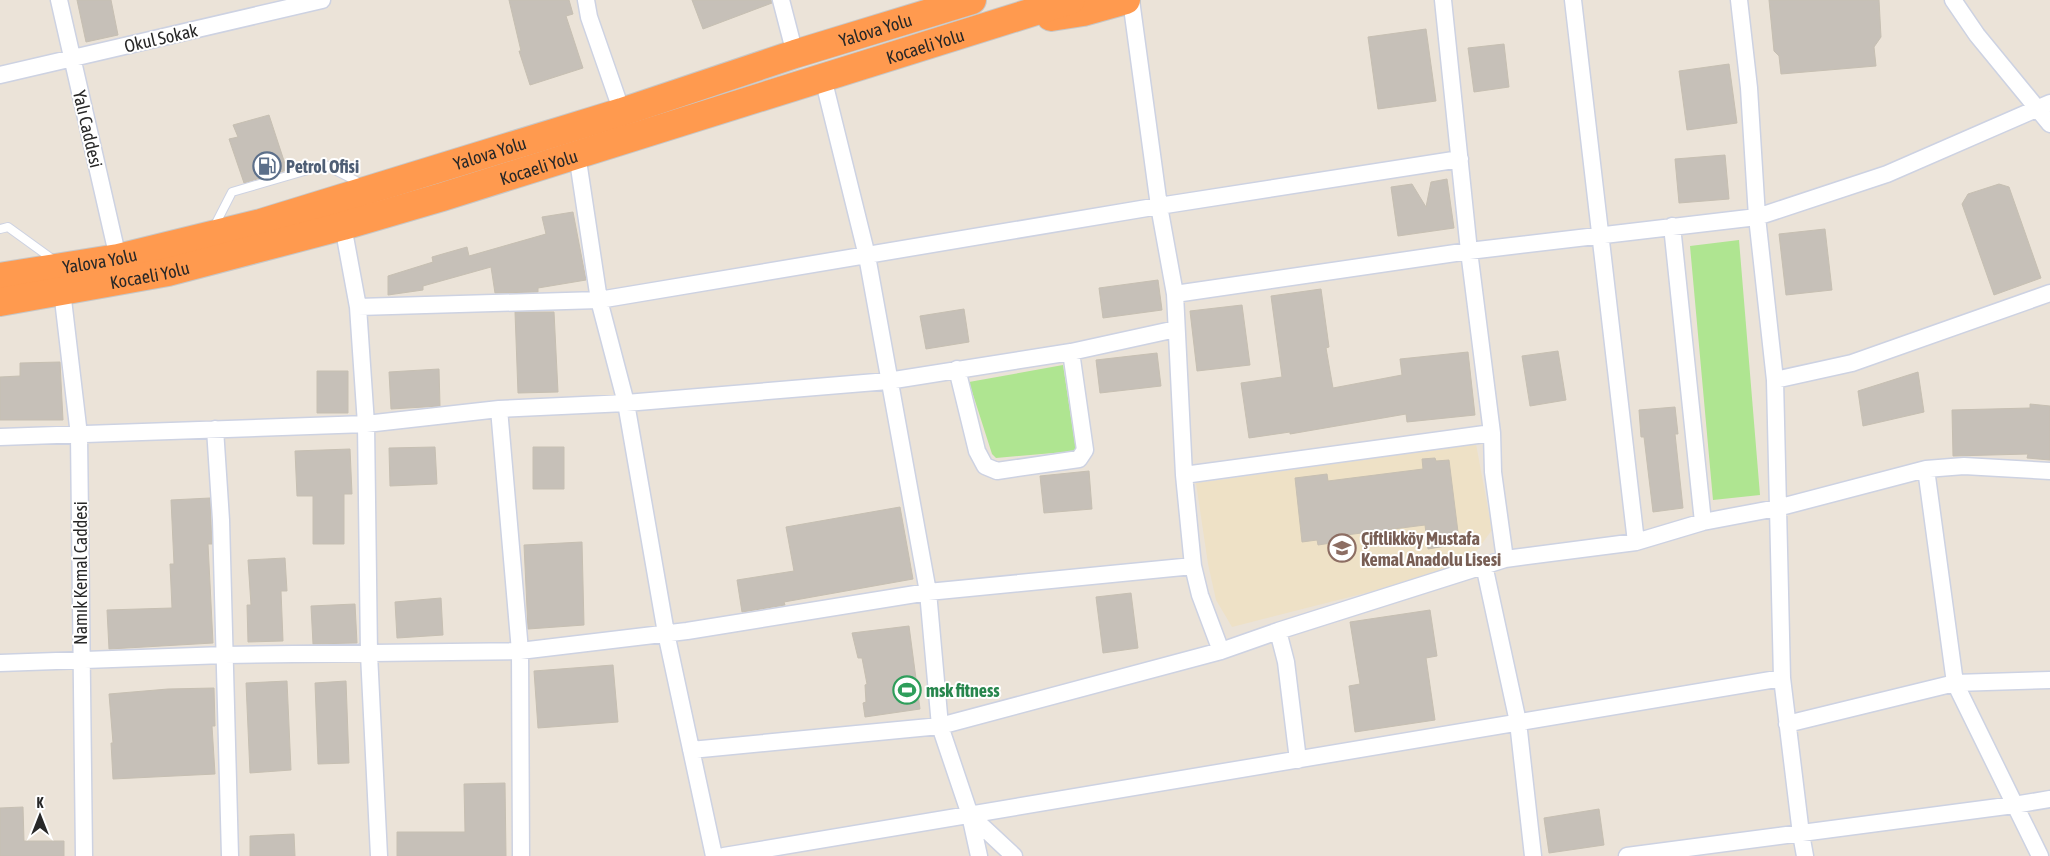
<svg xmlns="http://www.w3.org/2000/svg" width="2050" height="856" font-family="'Asap Condensed',sans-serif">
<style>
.education{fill:#eee1c6}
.green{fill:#afe591}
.building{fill:#c6c0b8;stroke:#c6bfb2}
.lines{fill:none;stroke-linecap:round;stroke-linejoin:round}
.lane-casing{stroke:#cdd2e2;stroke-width:10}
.street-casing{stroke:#cdd2e2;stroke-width:19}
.highway-casing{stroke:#c7c7c7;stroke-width:30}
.lane{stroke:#fff;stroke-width:8}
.street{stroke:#fff;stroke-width:16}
.highway{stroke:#ff9a4f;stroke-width:28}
.labels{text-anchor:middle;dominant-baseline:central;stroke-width:4;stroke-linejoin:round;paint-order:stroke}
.street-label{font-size:18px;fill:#282828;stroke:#fff}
.service-label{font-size:18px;font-weight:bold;fill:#4e5e75;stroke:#fff;text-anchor:start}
.education-label{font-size:18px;font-weight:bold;fill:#785e54;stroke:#fff;text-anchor:start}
.leisure-label{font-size:18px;font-weight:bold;fill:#27864d;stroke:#fff;text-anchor:start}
</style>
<rect width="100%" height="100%" fill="#ebe3d8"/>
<path class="education" d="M1476 444 1492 530 1464 568 1232 627 1216 600 1208 564 1196 483Z"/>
<path class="green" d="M1739 240 1760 495 1713 500 1690 246Z
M1063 365 1076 451 996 458 992 454 969 382Z"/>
<path class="building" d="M77 0H111L118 35 86 42Z
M509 0H569L573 14 566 16 583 68 530 85 519 51H521Z
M692 0H771L772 3 703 29Z
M1769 0H1879L1881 37 1874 47 1876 66 1781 74 1779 56 1774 51Z
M1426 29 1436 101 1378 109 1368 37Z
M1504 44 1509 87 1474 92 1468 48Z
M1729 64 1737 123 1687 130 1679 71Z
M269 115 287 170 244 183 229 139 238 137 233 125Z
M1725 155 1729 199 1679 203 1675 159Z
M1447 179 1454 228 1398 236 1391 187 1412 184 1426 207 1431 182Z
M1999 184 2009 187 2041 278 1994 295 1962 204 1968 194Z
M573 212 586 280 538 288V292L495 293 491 267 423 286V290L388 295V276L433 262 432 257 467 247 469 256 546 234 542 217Z
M1825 229 1832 290 1786 295 1779 234Z
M1158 280 1162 310 1103 318 1099 288Z
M1321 289 1329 347 1326 348 1333 388 1402 375 1400 359 1468 352 1475 415 1407 422 1406 414 1290 434V432L1249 438 1241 383 1282 377 1271 296Z
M1242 305 1250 365 1197 371 1190 311Z
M964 309 969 342 926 349 920 316Z
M515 312H554L558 392 518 393Z
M1558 351 1566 400 1530 406 1522 356Z
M1157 353 1161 386 1100 393 1096 360Z
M60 362 63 420H0V377L20 376V363Z
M439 369 440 406 391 409 389 372Z
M317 371H348V413H317Z
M1918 372 1924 412 1863 426 1858 391Z
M2030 404 2050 406V460L2027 458 2028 454 1953 456 1952 410 2030 408Z
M1675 407 1678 434H1675L1683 508 1653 512 1644 437H1641L1639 410Z
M435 447 437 484 390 486 389 448Z
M533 447H564V489H533Z
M350 449 352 494H344V544H313V496H297L295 451Z
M1435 458 1436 461 1449 460 1459 540 1445 541 1446 546 1428 549 1425 525 1338 536V542L1318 545 1317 540 1302 542 1295 478 1327 474 1328 481 1423 469 1422 459Z
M1089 471 1092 509 1044 513 1040 476Z
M210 498 212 544H208L213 643 109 649 107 610 172 608 170 564H174L171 500Z
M900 507 913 579 784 602 785 605 742 612 737 580 794 571 786 527Z
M582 542 584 625 528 629 524 545Z
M285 558 287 591H281L283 641 248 642 247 605H251L248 560Z
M1131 593 1138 648 1103 653 1096 597Z
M441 598 443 635 397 638 395 602Z
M355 604 357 643 313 644 311 606Z
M1430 610 1437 656 1426 658 1435 720 1355 732 1349 686 1360 684 1350 622Z
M909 626 920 709 865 717 863 703 866 702 865 685 867 684 862 658H858L852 633Z
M613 665 618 722 538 728 534 671Z
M287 681 291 770 250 773 246 683Z
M346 681 349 763 318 764 315 683Z
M214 688 215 726H212L215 774 113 779 111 743H113L109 694 168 689Z
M505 783 506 856H397V832H465L464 784Z
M23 807 24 841H64V856H0V808Z
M1599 809 1604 845 1549 853 1544 818Z
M294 834 295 856H250V836Z"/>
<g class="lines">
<g class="lane-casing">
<path id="lane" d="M214 227 232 192 325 165 362 184
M0 229 8 227 55 261"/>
</g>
<g class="street-casing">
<path id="street" d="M59 0 118 258
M586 0 589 17 622 112
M781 0 795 54
M1131 0 1159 206 1175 294 1184 475 1193 566 1200 595 1221 651
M1443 0 1469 251 1492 433 1493 472 1505 559
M1573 0 1636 542
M1739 0 1749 88 1757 217 1775 380 1782 678 1801 834 1805 856
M1953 0 1977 35 2050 124
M0 75 322 0
M823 78 867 256 928 592 940 726 970 815 979 856
M577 154 599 300 626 403 666 633 714 856
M343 226 358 307 366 424 369 654 379 856
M1672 226 1703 522
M62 291 79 435 84 856
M1175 294 1469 251 1757 217 1887 174 2050 103
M358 307 599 300 1159 206 1460 159
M957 369 977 451 985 466 997 471 1079 459 1085 450 1071 352
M1775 380 1852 363 2050 293
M499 409 520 651 521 856
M215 429 221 520 230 856
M0 437 366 424 499 409 626 403 888 381 1071 352 1176 329
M1926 469 1955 683 2040 856
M1184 475 1492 433
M1484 565 1518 722 1533 856
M1278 631 1286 662 1298 760
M0 663 225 655 520 651 687 631 928 592 1193 566
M1787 724 1955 683 2050 680
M691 750 940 726 1221 651 1278 631 1505 559 1636 542 1703 522 1777 508 1926 469 1964 466 2050 471
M970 815 1014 856
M724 856 1782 678
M1627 856 2014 805 2050 799"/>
</g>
<g class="highway-casing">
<g id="highway">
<path d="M1051 17 1083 12 1126 0"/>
<path id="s1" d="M0 277 118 258 261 223 622 112 795 54 972 0"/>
<path id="s2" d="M0 302 168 272 343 226 442 197 1071 0"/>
</g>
</g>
<use href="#lane" class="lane"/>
<use href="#street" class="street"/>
<use href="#highway" class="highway"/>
</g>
<defs>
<g id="fuel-ring" transform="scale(1.4375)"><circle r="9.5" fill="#fff" stroke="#5c6f8a" stroke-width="1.5"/><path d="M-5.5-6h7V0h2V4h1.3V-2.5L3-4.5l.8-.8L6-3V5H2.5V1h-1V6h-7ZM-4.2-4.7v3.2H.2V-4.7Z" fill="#5c6f8a"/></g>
<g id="school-ring" transform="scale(1.4375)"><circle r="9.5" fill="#fff" stroke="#8d6e63" stroke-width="1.5"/><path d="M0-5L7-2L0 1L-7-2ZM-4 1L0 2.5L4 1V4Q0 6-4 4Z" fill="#8d6e63"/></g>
<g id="stadium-ring" transform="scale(1.4375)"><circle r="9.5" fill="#fff" stroke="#2e9e5b" stroke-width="1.5"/><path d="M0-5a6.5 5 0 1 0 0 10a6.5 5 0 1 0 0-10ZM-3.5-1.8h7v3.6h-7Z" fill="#2e9e5b"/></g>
</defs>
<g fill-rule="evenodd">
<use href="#fuel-ring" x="267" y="166"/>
<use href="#school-ring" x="1342" y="548"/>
<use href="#stadium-ring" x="907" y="690"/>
</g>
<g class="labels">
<g class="street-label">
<text stroke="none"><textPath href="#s1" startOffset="911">Yalova Yolu</textPath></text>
<text transform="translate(161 38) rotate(-13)">Okul Sokak</text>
<text stroke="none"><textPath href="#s2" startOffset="961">Kocaeli̇ Yolu</textPath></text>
<text transform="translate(88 129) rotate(77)">Yalı Caddesi</text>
<text stroke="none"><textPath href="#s1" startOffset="506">Yalova Yolu</textPath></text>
<text stroke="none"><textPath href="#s2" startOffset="556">Kocaeli̇ Yolu</textPath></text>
<text stroke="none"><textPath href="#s1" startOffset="101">Yalova Yolu</textPath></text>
<text stroke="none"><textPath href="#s2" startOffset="152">Kocaeli̇ Yolu</textPath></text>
<text transform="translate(80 573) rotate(-90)">Namık Kemal Caddesi</text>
</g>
<g class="service-label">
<text x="286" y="166">Petrol Ofisi</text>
</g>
<g class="education-label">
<text x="1361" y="538">Çiftlikköy Mustafa<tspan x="1361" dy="21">Kemal Anadolu Lisesi</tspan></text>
</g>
<g class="leisure-label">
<text x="926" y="690">msk fitness</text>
</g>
</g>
<g transform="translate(40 816)" stroke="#ffffff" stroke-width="4" paint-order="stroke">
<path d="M0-4L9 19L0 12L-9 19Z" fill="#282828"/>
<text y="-8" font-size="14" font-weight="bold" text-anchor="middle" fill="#282828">K</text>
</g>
</svg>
